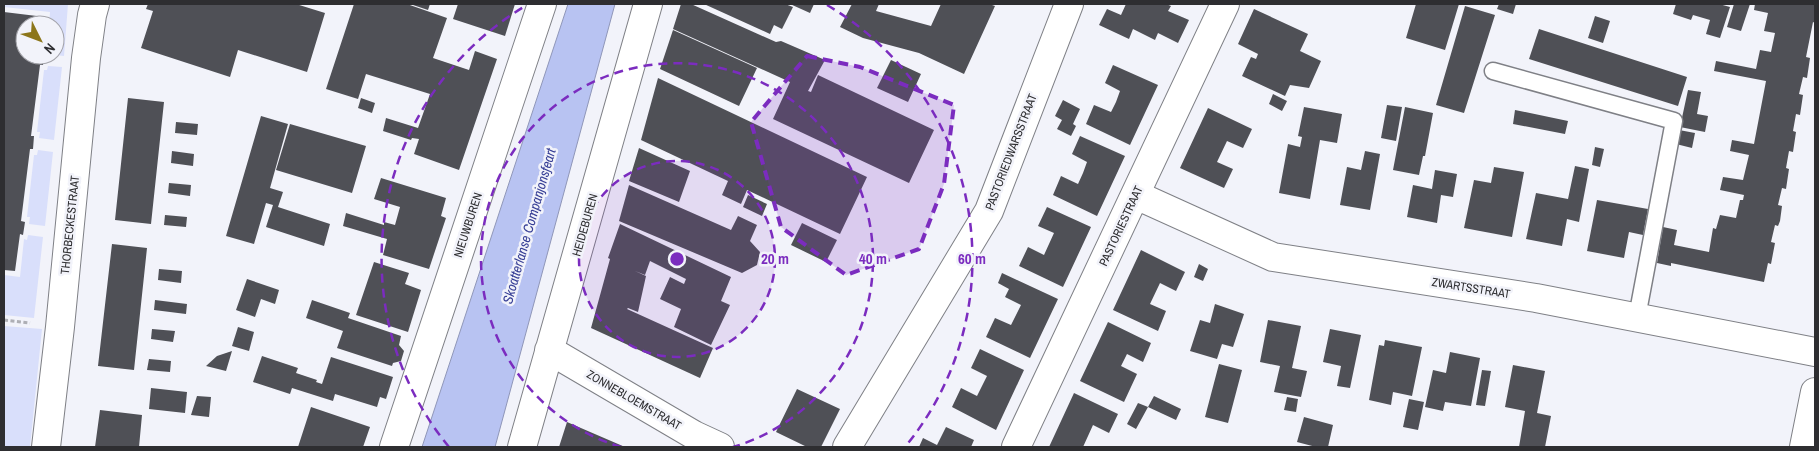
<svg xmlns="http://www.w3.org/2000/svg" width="1819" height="451" font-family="'Archivo Narrow',sans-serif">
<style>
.green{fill:#d9dffb}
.water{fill:#b8c3f2;stroke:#8f96b8}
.building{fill:#4f5056}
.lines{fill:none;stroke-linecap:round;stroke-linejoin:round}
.service-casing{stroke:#7f8086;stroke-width:19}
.minor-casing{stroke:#7f8086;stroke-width:30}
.tertiary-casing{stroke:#7f8086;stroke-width:30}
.path{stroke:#aeafb5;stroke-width:3;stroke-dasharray:4 2.5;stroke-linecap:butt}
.service{stroke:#fff;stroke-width:16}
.minor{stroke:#fff;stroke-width:28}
.tertiary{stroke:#fff;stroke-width:28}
.marked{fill:#7b2cbf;fill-opacity:0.2;stroke:#7b2cbf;stroke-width:4;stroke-dasharray:10 6;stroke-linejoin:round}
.ring{fill:none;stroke:#7b2cbf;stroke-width:2.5;stroke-dasharray:9 6}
.labels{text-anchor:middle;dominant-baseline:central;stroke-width:5;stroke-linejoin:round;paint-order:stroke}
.street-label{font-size:12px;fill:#2e2e31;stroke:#f2f3fa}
.water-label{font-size:14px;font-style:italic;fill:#373f96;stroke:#f2f3fa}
.centre{fill:#7b2cbf;stroke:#f2f3fa;stroke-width:2.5}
.ring-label{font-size:15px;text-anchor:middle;font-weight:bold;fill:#7b2cbf;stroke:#f2f3fa;stroke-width:5;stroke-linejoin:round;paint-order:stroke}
</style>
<rect width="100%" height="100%" fill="#f2f3fa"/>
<path class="green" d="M4 4H68L64 56 55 55V25H49L50 12 4 7Z
M48 66 62 67 54 140 39 138 40 132H37L44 70H47Z
M38 150 53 152 45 226 29 224 30 217H27L34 155H37Z
M28 235 43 237 34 318 4 315V275L20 277 24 239 27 240Z
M4 326 42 329 30 447H4Z"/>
<path class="water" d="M568 4H615L495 447H422Z"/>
<path class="building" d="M148 4H296L325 13 307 72 238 50 230 77 141 48 153 11 146 9Z
M354 4H407L447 18 433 58 469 70 475 51 497 59 459 170 414 154 419 139 412 138 411 140 383 131 386 118 418 128 430 94 366 74 358 99 326 89Z
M410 4H430L428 10Z
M458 4H515L505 36 453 19Z
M681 4H691L776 42 781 41 825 60 808 91 811 92 818 75 934 130 909 183 773 119 790 82 673 29Z
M704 4H785L793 7 782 29 774 25 770 34Z
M790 4H814L810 13Z
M852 4H879L876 11 931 26 941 4H989L995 6 964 74 919 53 863 38 840 27Z
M1126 4H1166L1171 6 1168 11 1189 20 1178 43 1158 33 1155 40 1133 29 1129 39 1099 25 1107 9 1121 15Z
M1416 4H1459L1445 50 1406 38Z
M1499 4H1516L1513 14 1497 9Z
M1676 4H1719L1730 7 1720 38 1706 34 1710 20 1693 15 1691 20 1673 14Z
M1734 4H1750L1741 31 1727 27Z
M1755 4H1815V23L1813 22 1806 57 1810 58 1807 78 1803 77 1799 94 1803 95 1800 115 1796 114 1793 131 1796 132 1793 152 1789 151 1786 168 1789 169 1786 189 1782 188 1778 205 1782 206 1780 221 1778 226 1775 225 1771 242 1775 243 1771 264 1768 263 1764 282 1671 263V266L1657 263 1663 227 1677 230 1674 245 1709 252 1713 228 1716 229 1720 215 1736 218 1740 200H1743L1744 195 1720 190 1723 177 1743 180 1749 155 1730 151 1732 140 1754 144 1766 81 1714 71 1716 61 1756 69 1760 50 1771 52 1775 33 1764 31 1768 13 1754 10Z
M1465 6 1495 15 1464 113 1436 105Z
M1254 9 1308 34 1300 51 1321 61 1309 88 1290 85 1285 96 1242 76 1251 57 1256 59 1258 54 1238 44Z
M4 12 45 17 44 25H25V55H44L43 65H40L31 136H34L33 149H30L21 221 25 222 23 235 20 234 15 271 4 270Z
M1595 16 1610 21 1603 43 1588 38Z
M1539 29 1687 77 1678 106 1529 59Z
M673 30 757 68 739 106 660 69Z
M891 60 921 74 908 102 877 88Z
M1113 65 1158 85 1130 145 1086 124 1094 105 1111 112 1116 102 1120 91 1105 83Z
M658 78 867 177 840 234 747 190 741 204 722 195 728 181 641 140Z
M1688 90 1701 92 1697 114 1708 116 1705 132 1680 127Z
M1273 94 1287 101 1282 111 1269 104Z
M128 98 164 102 151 224 115 220Z
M361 98 375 103 372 113 358 108Z
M1063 100 1080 109 1073 124 1076 126 1071 136 1057 129 1062 120 1055 116Z
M1387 105 1402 107 1396 141 1381 138Z
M1304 107 1342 114 1337 143 1320 140 1310 199 1279 193 1288 144 1300 147 1302 137 1298 136Z
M1405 107 1433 113 1425 156H1423L1419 175 1393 170Z
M1208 108 1252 129 1243 148 1227 141 1217 162 1233 169 1224 188 1180 168Z
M1515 110 1568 121 1565 134 1513 124Z
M261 116 288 124 270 188 283 192 278 207 330 224 324 246 266 227 273 205 266 203 254 244 226 236Z
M176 122 198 124 197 135 175 133Z
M290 124 366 146 352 193 276 170Z
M1679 130 1695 133 1692 148 1676 144Z
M1080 136 1125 156 1097 216 1053 195 1061 176 1078 184 1083 173 1087 162 1072 154Z
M1595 147 1604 149 1600 167 1592 165Z
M639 148 690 171 679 202 629 181Z
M172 151 194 154 193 166 171 163Z
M1365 151 1380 154 1370 210 1340 205 1347 167 1361 170Z
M1575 166 1589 169 1579 222 1567 219 1562 246 1526 239 1536 193 1568 199Z
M1494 167 1524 172 1512 237 1464 228 1474 180 1491 183Z
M1435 170 1457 174 1453 197 1441 195 1437 223 1407 217 1413 185 1432 189Z
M381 178 446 198 441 216 446 218 429 269 383 255 387 239 343 226 346 213 384 225V222L395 225 400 207 374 199Z
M169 183 191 185 190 196 168 193Z
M629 185 731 230 738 216 757 225 750 241 760 252 757 265 742 273 619 221Z
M748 195 767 204 762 216 743 207Z
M1597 200 1648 209 1643 235 1629 232 1624 258 1587 251Z
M1047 207 1091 227 1063 287 1019 266 1028 247 1044 255 1054 233 1038 226Z
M165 215 187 217 186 227 164 225Z
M802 223 837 240 826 262 791 245Z
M620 224 731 277 721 301 730 305 711 345 674 327 681 309 660 299 670 277 684 284 686 279 650 261 645 275 635 271 646 276 638 312 628 308 627 309 713 348 700 378 591 328 610 259 608 258Z
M112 244 147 248 134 370 98 366Z
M1141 250 1185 272 1176 291 1160 283 1150 304 1166 311 1158 331 1113 310Z
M374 262 409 273 405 284 421 290 408 332 356 315Z
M1199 264 1208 269 1203 281 1194 277Z
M159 269 182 271 181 283 158 280Z
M1002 273 1058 299 1030 358 986 337 995 318 1011 325 1021 305 1005 297 1009 289 998 283Z
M247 279 279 290 275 304 261 299 255 317 236 310Z
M155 300 187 304 186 314 154 310Z
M312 300 350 313 348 318 401 336 399 345 404 351 401 361 393 363 392 366 337 348 343 331 306 318Z
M1215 304 1244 314 1233 347 1222 344 1217 359 1190 351 1200 320 1210 323Z
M1268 320 1301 326 1292 368 1307 371 1301 397 1274 392 1280 366 1260 362Z
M1108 322 1151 343 1143 362 1127 354 1121 366 1137 374 1124 402 1080 381Z
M238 327 254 332 249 351 232 346Z
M152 329 175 331 173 342 151 339Z
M1330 329 1361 335 1350 388 1337 386 1341 366 1323 362Z
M1385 340 1422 347 1412 396 1393 392 1391 405 1369 400 1379 345 1384 346Z
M980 349 1024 370 996 430 952 407 961 388 977 396 987 376 971 368Z
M232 351 226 371 206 366 217 356Z
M1450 352 1480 358 1471 406 1445 402 1443 411 1425 407 1433 370 1446 373Z
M262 356 298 368 296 373 317 380 316 382 322 384 331 357 393 377 386 399 380 397 377 407 335 394 333 401 292 388 290 394 253 382Z
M149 359 171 361 170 372 147 370Z
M1219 364 1242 370 1228 423 1205 417Z
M1513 365 1545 371 1537 413 1551 416 1545 447H1519L1525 411 1505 407Z
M1482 370 1491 371 1485 406 1476 405Z
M151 388 187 392 185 413 149 409Z
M797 389 840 409 821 447H807L776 432Z
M1074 393 1118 414 1109 433 1093 425 1083 447H1049Z
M197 396 211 397 209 417 191 415Z
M1154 396 1181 409 1176 420 1148 407Z
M1287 397 1298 399 1296 412 1284 410Z
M1409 399 1424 402 1418 430 1403 427Z
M1138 403 1148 407 1136 429 1127 424Z
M311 407 370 427 363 447H298Z
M100 410 142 415 139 447H95Z
M1304 417 1333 425 1328 447H1316L1297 442Z
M567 422 625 447H559Z
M946 427 974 440 971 447H919L923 438 937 445Z"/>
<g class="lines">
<g class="service-casing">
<path id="service" d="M1493 71 1674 121 1637 317"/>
</g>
<g class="minor-casing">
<path id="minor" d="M1136 195 1273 257 1536 298 1815 352
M549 350 694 435 720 447
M46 447 60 327 86 58 92 15 95 4
M394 447 542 4
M522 447 648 4
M847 447 989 211 1069 4
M1016 447 1225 4"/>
</g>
<g class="tertiary-casing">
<path id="tertiary" d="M1804 447 1815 392"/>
</g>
<path class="path" d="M4 320 30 323"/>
<use href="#service" class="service"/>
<use href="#minor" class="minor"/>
<use href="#tertiary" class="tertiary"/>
</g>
<path class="marked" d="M807 56 860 67 954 105 944 184 919 249 846 275 781 227 751 122Z"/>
<circle cx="677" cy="259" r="98" fill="#7b2cbf" fill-opacity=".12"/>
<g class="ring">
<circle cx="677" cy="259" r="98"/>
<path d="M621 447A196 196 0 1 1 733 447"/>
<path d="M449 447A295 295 0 0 1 527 5M827 5A295 295 0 0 1 905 447"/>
</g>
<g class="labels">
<g class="street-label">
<text transform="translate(1011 152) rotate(-69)">PASTORIEDWARSSTRAAT</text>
<text transform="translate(70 225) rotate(-84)">THORBECKESTRAAT</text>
<text transform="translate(468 225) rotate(-72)">NIEUWBUREN</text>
<text transform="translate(585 225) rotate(-74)">HEIDEBUREN</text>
<text transform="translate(1121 226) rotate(-65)">PASTORIESTRAAT</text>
<text transform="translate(1471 288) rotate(9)">ZWARTSSTRAAT</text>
<text transform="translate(634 400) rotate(30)">ZONNEBLOEMSTRAAT</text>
</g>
<g class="water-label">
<text transform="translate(529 226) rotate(-74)">Skoatterlanse Companjonsfeart</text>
</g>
</g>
<circle cx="677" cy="259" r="8" class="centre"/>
<g class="ring-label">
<text x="775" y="264">20 m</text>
<text x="873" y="264">40 m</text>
<text x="972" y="264">60 m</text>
</g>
<rect width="1819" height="451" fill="none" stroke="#2e2e31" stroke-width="10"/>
<g transform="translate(40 40) rotate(132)"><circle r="24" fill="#f2f3fa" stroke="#a4a4aa"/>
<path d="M0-4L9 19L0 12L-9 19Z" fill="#8c761a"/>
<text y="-8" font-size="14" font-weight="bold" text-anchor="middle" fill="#2e2e31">N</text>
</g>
</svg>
